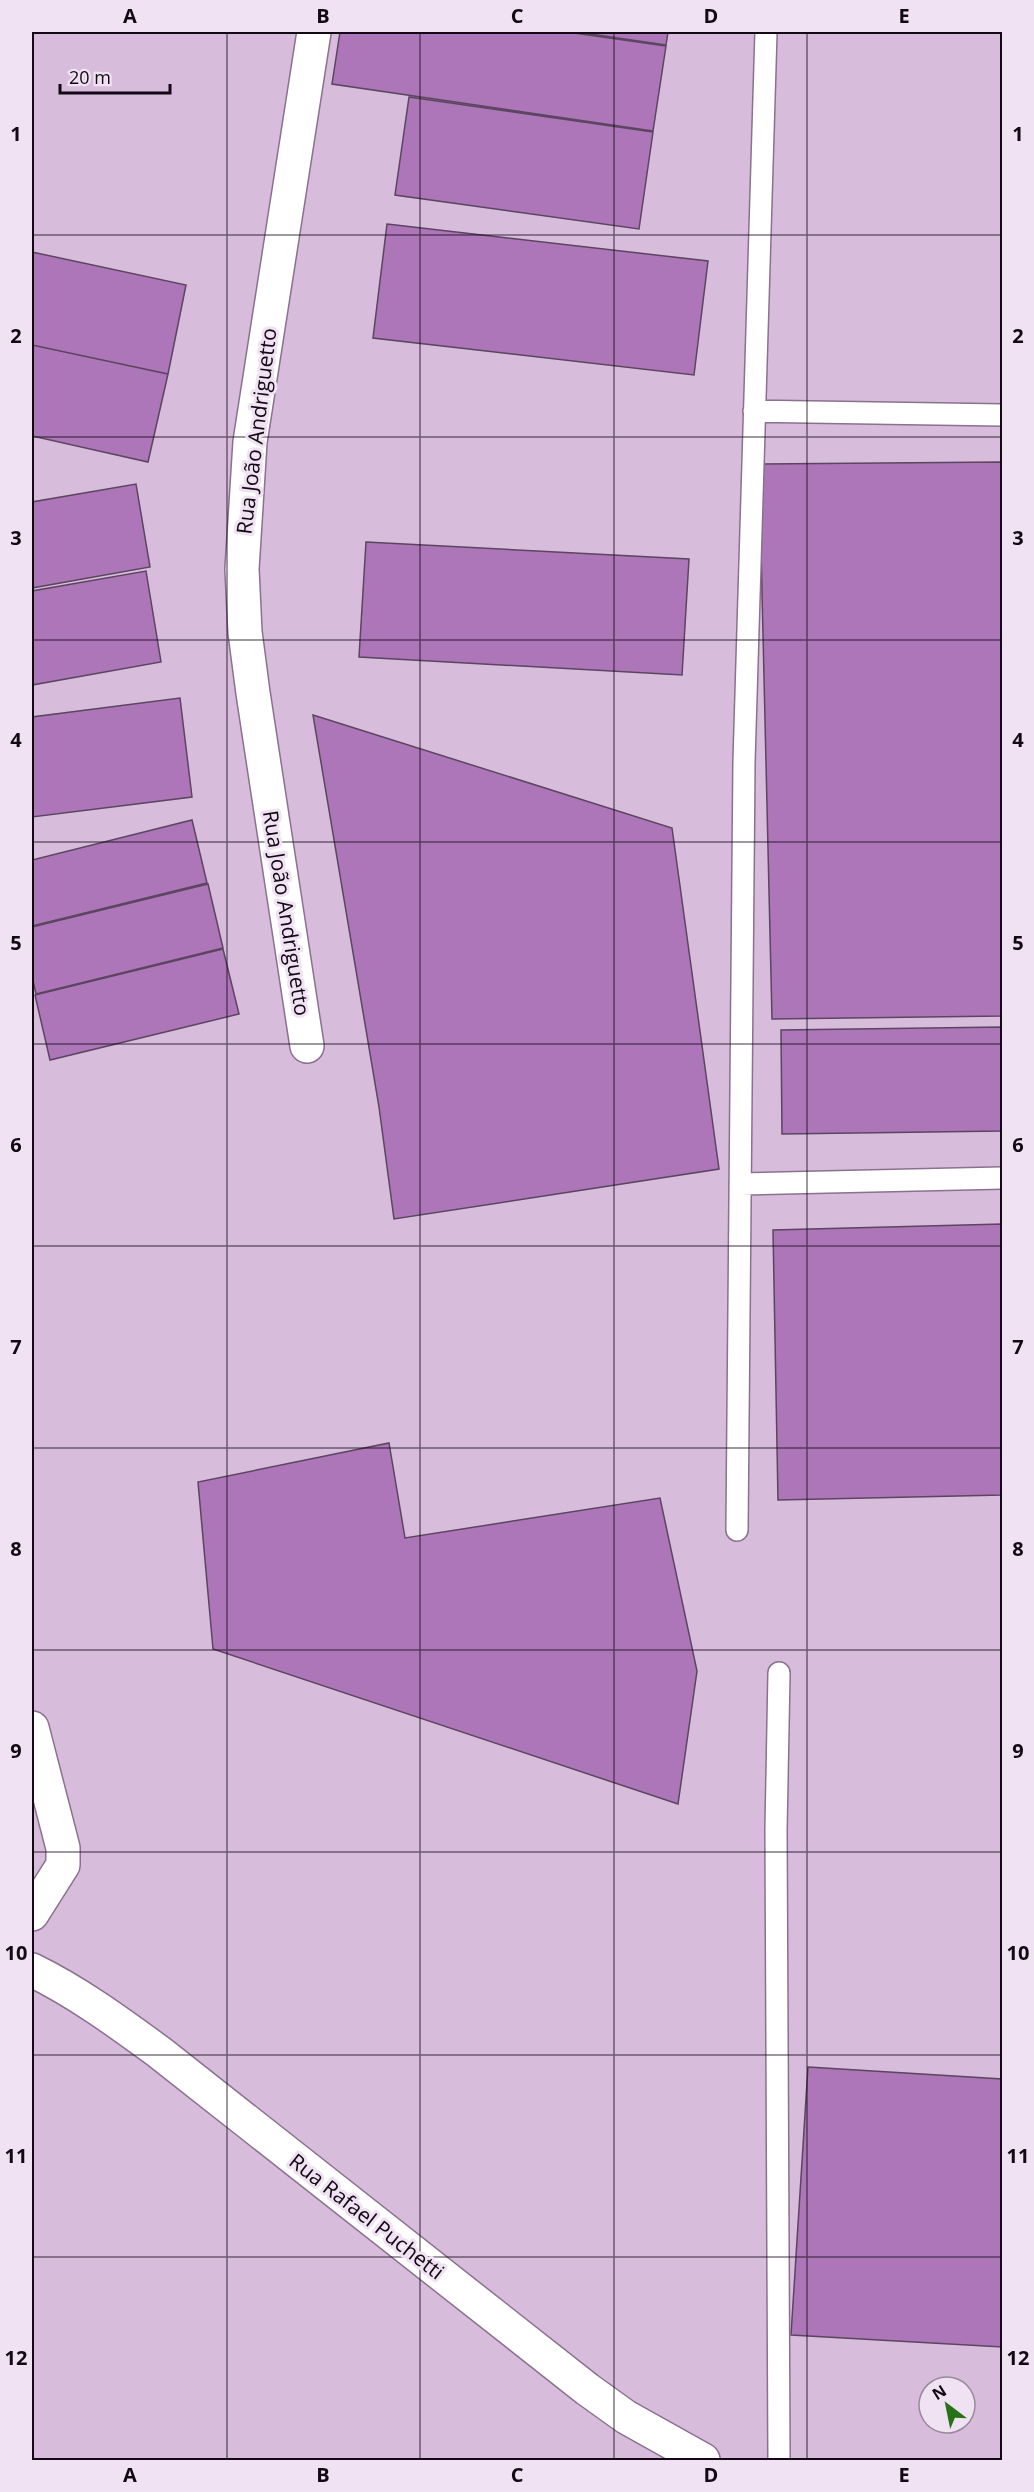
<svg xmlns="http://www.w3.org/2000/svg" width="1034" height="2492" font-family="'Open Sans',sans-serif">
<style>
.building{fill:#ad76b8;stroke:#5c4560;stroke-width:1.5}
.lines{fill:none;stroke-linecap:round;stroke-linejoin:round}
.service-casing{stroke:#8a718e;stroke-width:24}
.minor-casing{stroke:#8a718e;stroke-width:36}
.tertiary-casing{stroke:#8a718e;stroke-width:36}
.service{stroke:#fff;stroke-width:21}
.minor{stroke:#fff;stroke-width:33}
.tertiary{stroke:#fff;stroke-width:33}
.grid{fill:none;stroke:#120914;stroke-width:1.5;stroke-opacity:0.55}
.labels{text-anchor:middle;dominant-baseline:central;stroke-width:6;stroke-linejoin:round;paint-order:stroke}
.street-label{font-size:21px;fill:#120914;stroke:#f0e2f2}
.neatline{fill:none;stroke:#120914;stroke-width:2}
.grid-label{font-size:20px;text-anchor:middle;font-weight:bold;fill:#120914}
</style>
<rect width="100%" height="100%" fill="#d7bcdc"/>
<path class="building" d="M340 32H567L666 46 653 131 332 84Z
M576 32H668L666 45Z
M409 97 653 132 639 229 395 195Z
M387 224 708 261 694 375 373 338Z
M32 252 186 285 168 374 32 345Z
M32 345 168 374 148 462 32 436Z
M1002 462V1016L772 1019 759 464Z
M136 484 150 567 32 588V502Z
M366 542 689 559 682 675 359 657Z
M146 571 161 662 32 685V591Z
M180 698 192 797 32 817V717Z
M313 715 672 828 719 1169 394 1219 379 1107Z
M192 820 207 883 32 926V860Z
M208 884 223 948 36 994 32 976V927Z
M223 949 239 1014 50 1060 35 995Z
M1002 1027V1131L782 1134 781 1030Z
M1002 1224V1495L778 1500 773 1230Z
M389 1443 405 1538 660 1498 697 1671 678 1804 213 1649 198 1482Z
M808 2067 1002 2079V2347L791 2335Z"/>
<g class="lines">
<g class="service-casing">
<path id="service" d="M754 411 1002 415
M740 1184 1002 1178
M737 1530 744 762 766 32
M779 1673 776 1830 779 2460"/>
</g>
<g class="minor-casing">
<path id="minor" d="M307 1046 253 693 245 632 242 569 250 442 314 32
M32 1728 63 1848V1865L32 1914"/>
</g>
<g class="tertiary-casing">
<path id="tertiary" d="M32 1970C77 1992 118 2022 159 2052L587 2389 626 2417 703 2460"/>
</g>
<use href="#service" class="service"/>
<use href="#minor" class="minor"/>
<use href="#tertiary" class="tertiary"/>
</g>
<path class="grid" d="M227 32V2460M420 32V2460M614 32V2460M807 32V2460M32 235H1002M32 437H1002M32 640H1002M32 842H1002M32 1044H1002M32 1246H1002M32 1448H1002M32 1650H1002M32 1852H1002M32 2055H1002M32 2257H1002"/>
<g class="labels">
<g class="street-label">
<text transform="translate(256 431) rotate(-83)">Rua João Andriguetto</text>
<text transform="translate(287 913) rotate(81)">Rua João Andriguetto</text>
<text transform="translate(367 2216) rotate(38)">Rua Rafael Puchetti</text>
</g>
</g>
<rect width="1034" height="2492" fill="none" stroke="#f0e2f2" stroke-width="66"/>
<g transform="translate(947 2405) rotate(328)"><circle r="28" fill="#f0e2f2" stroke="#978b99" stroke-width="1.5"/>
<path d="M0-4.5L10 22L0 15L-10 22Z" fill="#257217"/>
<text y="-9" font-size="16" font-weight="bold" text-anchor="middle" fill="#120914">N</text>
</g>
<path d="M60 84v9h110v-9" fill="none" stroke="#120914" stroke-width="3"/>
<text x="69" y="84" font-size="18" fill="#120914" stroke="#f0e2f2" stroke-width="4.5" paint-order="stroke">20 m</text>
<rect x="33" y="33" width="968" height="2426" class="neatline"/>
<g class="grid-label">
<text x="130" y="23">A</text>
<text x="323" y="23">B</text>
<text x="517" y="23">C</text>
<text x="711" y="23">D</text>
<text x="904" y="23">E</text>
<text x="16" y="141">1</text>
<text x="1018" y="141">1</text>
<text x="16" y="343">2</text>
<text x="1018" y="343">2</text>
<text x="16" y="545">3</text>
<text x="1018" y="545">3</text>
<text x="16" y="747">4</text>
<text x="1018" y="747">4</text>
<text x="16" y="950">5</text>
<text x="1018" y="950">5</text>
<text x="16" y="1152">6</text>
<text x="1018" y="1152">6</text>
<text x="16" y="1354">7</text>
<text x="1018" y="1354">7</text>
<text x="16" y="1556">8</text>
<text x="1018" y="1556">8</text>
<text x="16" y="1758">9</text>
<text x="1018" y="1758">9</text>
<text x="16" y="1960">10</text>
<text x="1018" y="1960">10</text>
<text x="16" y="2163">11</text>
<text x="1018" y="2163">11</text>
<text x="16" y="2365">12</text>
<text x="1018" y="2365">12</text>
<text x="130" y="2482">A</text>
<text x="323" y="2482">B</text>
<text x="517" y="2482">C</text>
<text x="711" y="2482">D</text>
<text x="904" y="2482">E</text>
</g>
</svg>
